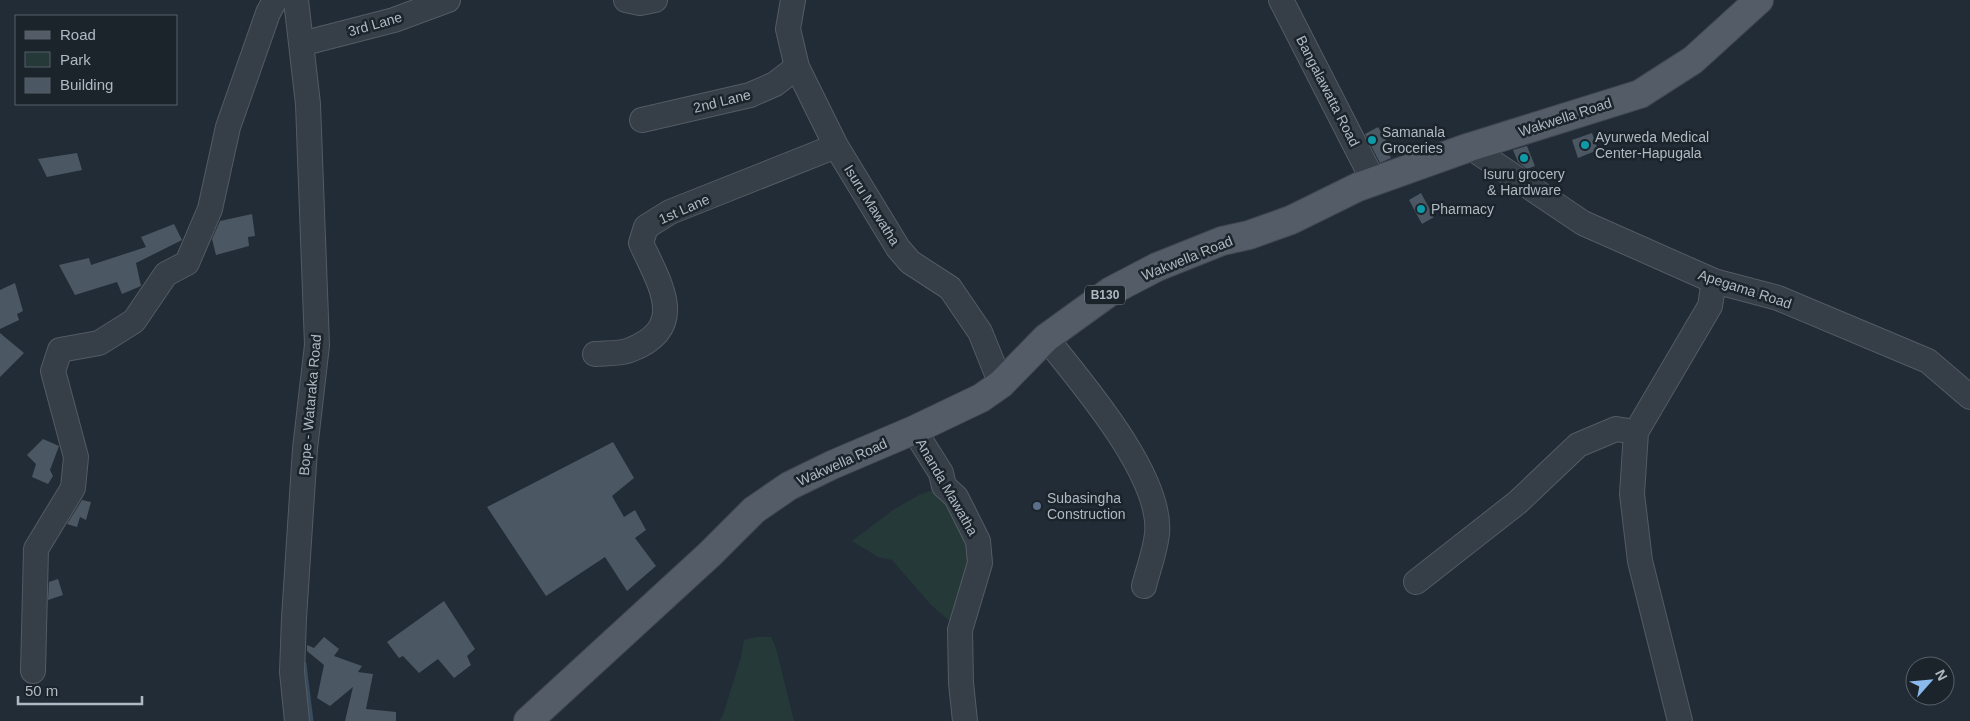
<svg xmlns="http://www.w3.org/2000/svg" width="1970" height="721" font-family="Helvetica,sans-serif">
<style>
.green{fill:#253938}
.lines{fill:none;stroke-linecap:round;stroke-linejoin:round}
.stream{stroke:#394b5e;stroke-width:5}
.building{fill:#4b5762}
.minor-casing{stroke:#535c64;stroke-width:26}
.major-casing{stroke:#3f4750;stroke-width:30}
.minor{stroke:#363e47;stroke-width:24}
.major{stroke:#545d67;stroke-width:28}
.culture-dot{fill:#0f9aa8;stroke:#1b232b;stroke-width:2}
.service-dot{fill:#5c6f8a;stroke:#1b232b;stroke-width:2}
.labels{text-anchor:middle;dominant-baseline:central;stroke-width:5;stroke-linejoin:round;paint-order:stroke}
.shield{fill:#1b232b;stroke:#838c95;stroke-width:1}
.shield-label{font-size:12px;font-weight:bold;fill:#b0b9c3}
.street-label{font-size:14px;fill:#b0b9c3;stroke:#1b232b}
.poi-label{font-size:14px;fill:#b0b9c3;stroke:#1b232b;text-anchor:start}
</style>
<rect width="100%" height="100%" fill="#222c36"/>
<path class="green" d="M944 486 978 541 960 630 931 605 892 560 878 557 852 541 893 510 919 495Z
M756 637H771L776 648 794 721H719L723 715 741 657 744 640Z"/>
<g class="lines">
<path class="stream" d="M304 664 311 721"/>
</g>
<path class="building" d="M1378 127 1387 142 1384 143 1391 158 1380 163 1365 134Z
M1592 133 1598 150 1578 158 1572 140Z
M1527 146 1535 166 1527 169 1518 162 1513 150Z
M77 153 82 170 47 177 38 159Z
M1421 193 1434 217 1422 224 1409 200Z
M252 214 255 236 248 237 249 246 216 255 212 239 220 221Z
M174 224 182 240 136 263 141 286 122 294 117 282 75 295 59 265 89 258 91 265 146 247 141 237Z
M15 283 23 311 17 314 19 320 0 329V290Z
M0 333 24 353 0 377Z
M43 439 59 446 50 470 53 476 48 484 32 477 36 464 27 455Z
M613 442 634 478 612 496 624 517 635 510 646 530 635 538 656 566 627 591 605 557 546 596 487 507Z
M82 500 91 502 86 520 80 517 77 527 67 524Z
M58 579 63 595 48 600 49 582Z
M444 601 475 649 467 656 471 665 454 678 438 659 419 673 403 656 399 658 387 642Z
M324 637 339 649 334 656 362 666 358 672 373 674 366 709 396 712V721H345L353 687 330 706 317 698 324 665 307 651V645L314 648Z"/>
<g class="lines">
<g class="minor-casing">
<path id="minor" d="M296 0 308 104 317 345 305 449 294 618 292 672 297 721
M626 0 640 3 655 0
M793 0 788 29 797 67 836 146 898 248 910 262 950 288 980 332 1001 384
M1281 0 1374 182
M301 44 394 20 448 0
M642 120 750 95 775 84 797 67
M1470 147 1583 223 1714 281 1778 298 1928 361 1970 397
M1046 338C1081 382 1163 476 1157 534 1155 552 1148 570 1144 586
M595 354C606 353 620 354 630 350 689 327 660 285 641 243L646 227 670 212 836 146
M914 430 941 473 944 486 956 497 978 541 980 563 960 630 961 683 965 721
M1416 582 1518 502 1578 445 1616 429 1636 432
M33 671 36 549 73 488 76 457 53 371 60 350 99 343 134 321 166 274 187 263 210 209 228 127 268 13 275 0
M1680 721 1640 561 1632 494 1636 432 1710 306 1714 281"/>
</g>
<g class="major-casing">
<path id="major" d="M528 721 710 554 754 510 789 486 832 465 914 430 981 398 1001 384 1046 338 1111 291 1157 267 1222 241 1249 235 1291 220 1358 187 1470 147 1640 94 1693 60 1759 0"/>
</g>
<use href="#minor" class="minor"/>
<use href="#major" class="major"/>
</g>
<g class="culture-dot">
<circle cx="1372" cy="140" r="5"/>
<circle cx="1585" cy="145" r="5"/>
<circle cx="1524" cy="158" r="5"/>
<circle cx="1421" cy="209" r="5"/>
</g>
<circle class="service-dot" cx="1037" cy="506" r="5"/>
<g class="labels">
<rect class="shield" x="1085" y="285.5" width="40" height="19" rx="4"/>
<g class="shield-label">
<text x="1105" y="295">B130</text>
</g>
<g class="street-label">
<text transform="translate(375 24) rotate(-16)">3rd Lane</text>
<text transform="translate(1328 91) rotate(63)">Bangalawatta Road</text>
<text transform="translate(722 101) rotate(-14)">2nd Lane</text>
<text transform="translate(1565 117) rotate(-18)">Wakwella Road</text>
<text transform="translate(872 205) rotate(58)">Isuru Mawatha</text>
<text transform="translate(684 209) rotate(-24)">1st Lane</text>
<text transform="translate(1187 258) rotate(-22)">Wakwella Road</text>
<text transform="translate(1745 289) rotate(18)">Apegama Road</text>
<text transform="translate(310 405) rotate(-85)">Bope - Wataraka Road</text>
<text transform="translate(842 462) rotate(-24)">Wakwella Road</text>
<text transform="translate(947 487) rotate(60)">Ananda Mawatha</text>
</g>
<g class="poi-label">
<text x="1382" y="132">Samanala<tspan x="1382" dy="16">Groceries</tspan></text>
<text x="1595" y="137">Ayurweda Medical<tspan x="1595" dy="16">Center-Hapugala</tspan></text>
<text x="1524" y="174" text-anchor="middle">Isuru grocery<tspan x="1524" dy="16">&amp; Hardware</tspan></text>
<text x="1431" y="209">Pharmacy</text>
<text x="1047" y="498">Subasingha<tspan x="1047" dy="16">Construction</tspan></text>
</g>
</g>
<rect x="15" y="15" width="162" height="90" fill="#1b232b" stroke="#575f68"/>
<rect x="25" y="31" width="25" height="8" fill="#545d67" stroke="#575f68"/>
<text x="60" y="40" font-size="15" fill="#b0b9c3">Road</text>
<rect x="25" y="52" width="25" height="15" fill="#253938" stroke="#575f68"/>
<text x="60" y="65" font-size="15" fill="#b0b9c3">Park</text>
<rect x="25" y="78" width="25" height="15" fill="#4b5762" stroke="#575f68"/>
<text x="60" y="90" font-size="15" fill="#b0b9c3">Building</text>
<g transform="translate(1930 681) rotate(63)"><circle r="24" fill="#1b232b" stroke="#575f68"/>
<path d="M0-4L9 19L0 12L-9 19Z" fill="#8ab9ee"/>
<text y="-8" font-size="14" font-weight="bold" text-anchor="middle" fill="#b0b9c3">N</text>
</g>
<path d="M18 696v8h124v-8" fill="none" stroke="#b0b9c3" stroke-width="2.5"/>
<text x="25" y="696" font-size="15" fill="#b0b9c3" stroke="#1b232b" stroke-width="4" paint-order="stroke">50 m</text>
</svg>
